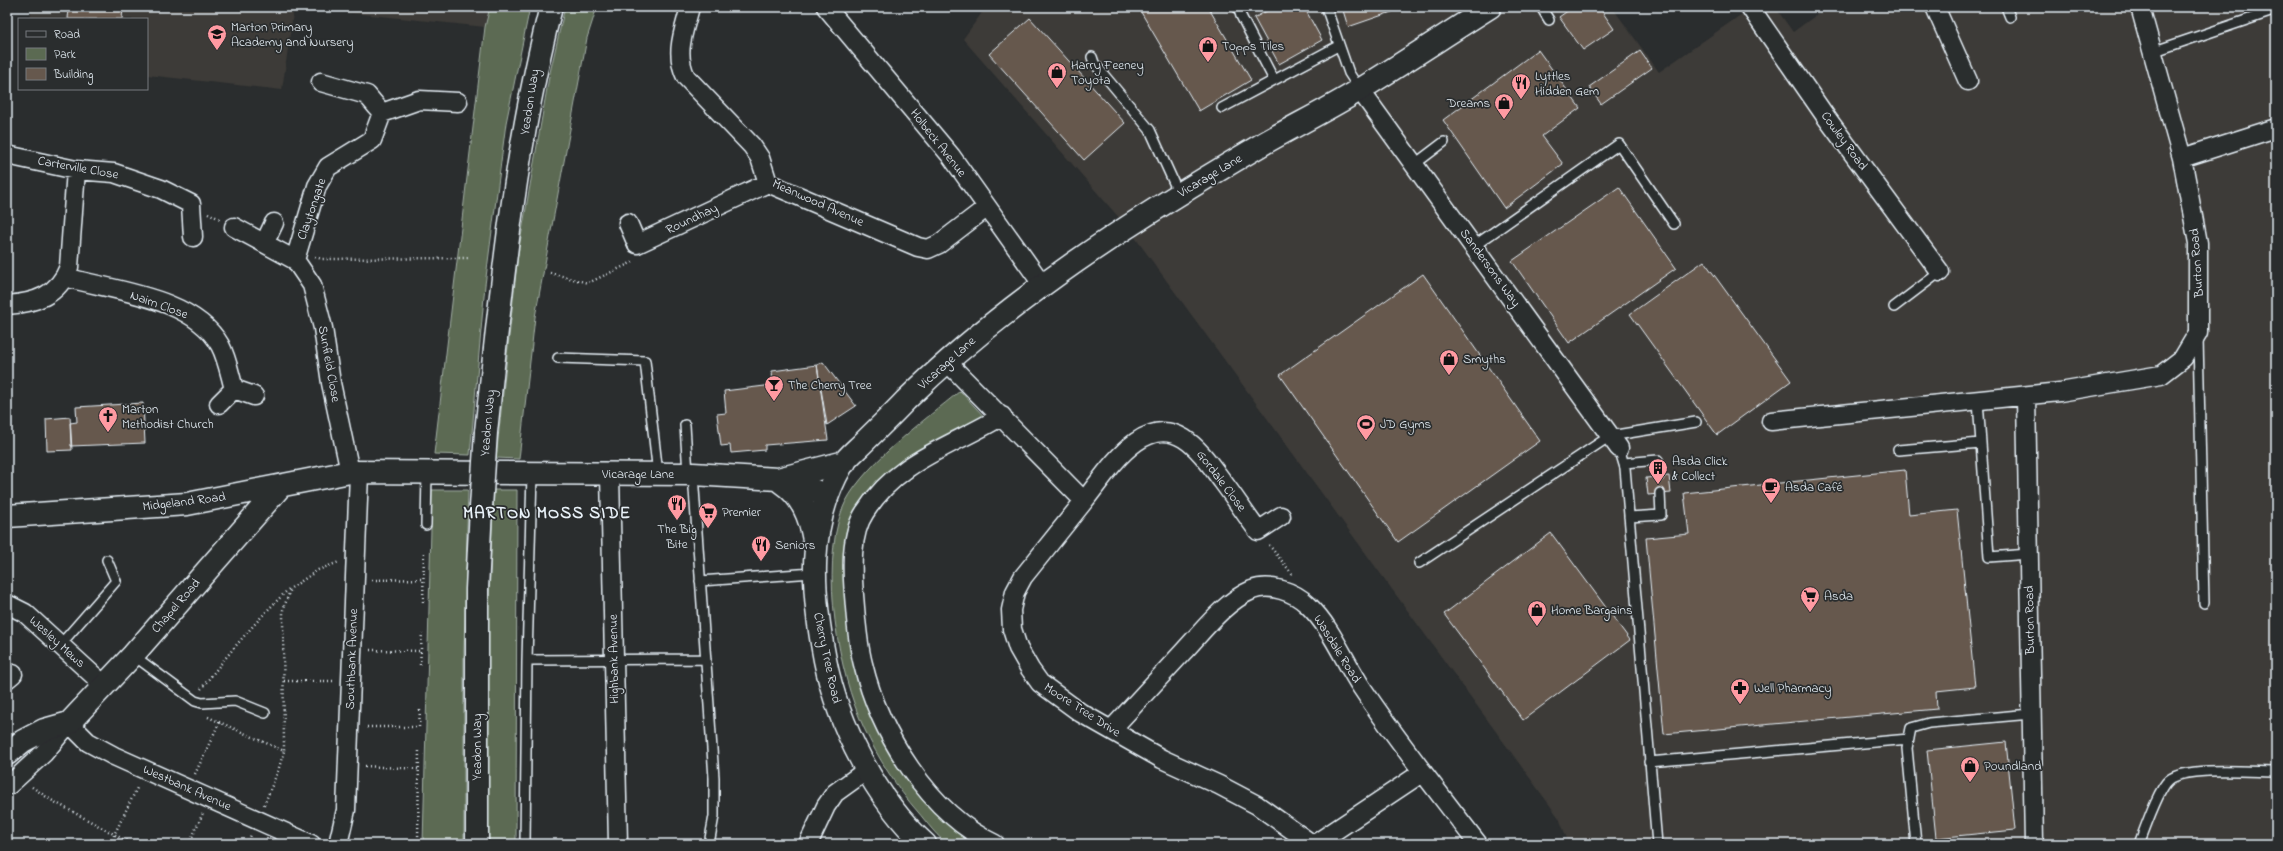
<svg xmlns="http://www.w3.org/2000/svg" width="2283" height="851" font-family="'Indie Flower',sans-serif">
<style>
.built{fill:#3c3a37}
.green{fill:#5b6a52;stroke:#a2aea5}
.building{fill:#66584d;stroke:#e8f1f8}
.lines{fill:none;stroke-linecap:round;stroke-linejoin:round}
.lane-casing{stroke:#e8f1f8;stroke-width:12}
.street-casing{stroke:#e8f1f8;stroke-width:21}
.secondary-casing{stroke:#e8f1f8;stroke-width:25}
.path{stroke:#e8f1f8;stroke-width:2.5;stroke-dasharray:1 3;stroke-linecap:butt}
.lane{stroke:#2a2d2e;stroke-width:9}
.street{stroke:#2a2d2e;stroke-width:18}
.secondary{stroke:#2a2d2e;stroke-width:22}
.secondary-bridge-casing{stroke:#e8f1f8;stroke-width:25;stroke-linecap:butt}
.secondary-bridge{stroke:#2a2d2e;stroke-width:22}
.labels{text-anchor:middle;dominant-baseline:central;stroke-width:3.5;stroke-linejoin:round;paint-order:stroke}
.poi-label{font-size:13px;fill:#e8f1f8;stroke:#2a2d2e;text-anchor:start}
.street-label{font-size:13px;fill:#e8f1f8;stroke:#2a2d2e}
.district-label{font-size:17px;font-weight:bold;letter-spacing:1px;fill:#e8f1f8;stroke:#2a2d2e}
</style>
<rect width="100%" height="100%" fill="#2a2d2e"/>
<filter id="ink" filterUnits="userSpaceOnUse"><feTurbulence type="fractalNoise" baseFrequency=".025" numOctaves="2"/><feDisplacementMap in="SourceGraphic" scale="8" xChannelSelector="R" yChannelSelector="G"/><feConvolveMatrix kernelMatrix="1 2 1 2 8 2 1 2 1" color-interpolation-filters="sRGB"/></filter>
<g filter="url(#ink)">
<path class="built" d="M32 7H490L485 27 294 7 282 90 147 75V19H30Z
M986 7H1612L1659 72 1752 7H1775L1793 32 1827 7H2276V844H1569L1559 818 1128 228 963 39Z"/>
<path class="green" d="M490 7H530L506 123 485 285 470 455 434 454 485 27Z
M565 7H597L587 38 535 317 519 459 496 458 518 254 549 77Z
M960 391 990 423 912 464 859 527 863 664 913 771 995 844C983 844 960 847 949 844 940 841 925 820 918 812 896 787 878 758 864 728 838 673 820 569 842 510 857 469 926 419 960 391Z
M432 490H468L464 650V844H423Z
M494 490H517L516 844H488L486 660Z"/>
<path class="building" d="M69 7H123L122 19H68Z
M1138 7H1208L1251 80 1199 111Z
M1274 7H1304L1322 40 1279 64 1254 18Z
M1342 7H1406L1348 27Z
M1573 7H1599L1614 29 1583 50 1559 17Z
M1030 18 1125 123 1084 160 989 54Z
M1538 50 1580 108 1542 136 1563 164 1504 208 1443 120Z
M1640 51 1652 68 1601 104 1589 87Z
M1619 187 1676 268 1569 343 1512 261Z
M1704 261 1791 381 1717 435 1630 314Z
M1423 274 1540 441 1398 542 1280 375Z
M823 362 856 406 827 425 817 365Z
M817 365 828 440 765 445V450L731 453 730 445 721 446 717 414 726 413 724 391 773 385 772 371Z
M143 403 145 443 71 446 70 423 77 422 76 407Z
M70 417 72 450 47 451 46 419Z
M1905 470 1909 515 1957 510 1975 687 1936 691 1937 709 1664 734 1646 538 1689 534 1684 493Z
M1669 476 1671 493 1648 495 1646 478Z
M1551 533 1630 640 1523 720 1444 614Z
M2006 742 2015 830 1936 838 1927 750Z"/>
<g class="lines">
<g class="lane-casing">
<path id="lane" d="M1238 7 1241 16 1274 80
M1326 7 1349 73 1360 90
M1541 7 1549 20
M2006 7 2010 17
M2152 52 2276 10
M1092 57 1094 63 1150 130 1179 194
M1222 108 1338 46
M1415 164 1444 142
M1474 246 1619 144 1674 224
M1894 307 1940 272
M2198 338 2204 603
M558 358 645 361 658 474
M1978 401 1981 443
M685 425 688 474
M1619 448 1625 468 1657 844
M1898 450 1981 443 1989 557 2029 554
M1624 463 1658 460 1659 476
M693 474 714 778V816L709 844
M1629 517 1661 515 1660 493
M426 525 427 473
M1419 563 1610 436 1696 422
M700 581 813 573
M60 645 116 581 107 560
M133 655 195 701 202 703 235 701 265 713
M527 660 706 659
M1649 762 1909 739
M525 844 527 660 532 474
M1916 844 1907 748 1911 728 1929 723 2031 714
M2139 844C2145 829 2158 789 2169 780 2186 766 2253 772 2276 772"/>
</g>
<g class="street-casing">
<path id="street" d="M690 7C684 31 674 53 686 77L752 146 760 158 768 183 918 247 928 249 939 244 986 208
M826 7 951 156 1042 284
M1750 7 1826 117 1940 272
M1935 7 1968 81
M321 82 367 95 382 113
M1360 90 1619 448
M7 155 76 170 114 173 161 189 191 204 193 237
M2182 158 2276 128
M628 223 637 244 768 183
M234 227 295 260 312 285 323 328 331 383 350 472
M265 242 274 223
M295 260 317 186 328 167 372 140 382 113 419 100 458 102
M65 277C114 291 193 297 220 345 227 358 230 375 234 389
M7 305C35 303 58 296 69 267L76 170
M946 361 1084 501 1023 577 1015 592 1011 610 1012 629 1018 648 1030 669 1040 683 1081 713 1162 759 1219 785 1257 805 1312 844
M234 389 254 396
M2026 396 2034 844
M219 404 234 389
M1771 421 2060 392 2161 375 2183 358 2198 333V243L2182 158 2140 7
M610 474 618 844
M1084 501C1100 481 1115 457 1136 442 1177 413 1202 454 1223 482 1235 498 1246 515 1258 531L1281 516
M7 604 25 613 104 685
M7 679 13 674
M1111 730C1135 704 1159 678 1183 652 1203 631 1224 602 1252 590 1270 583 1295 592 1308 605 1332 628 1344 661 1362 688 1398 742 1439 793 1478 844
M9 785 44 753 69 723 88 742 114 756 311 844
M338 844 346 810 359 473
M808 844 826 806 835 793 867 770
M995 844C929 814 879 732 863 664 857 641 856 618 854 595 852 570 850 534 865 512 899 459 951 447 1002 416
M1315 844 1423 772"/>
</g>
<g class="secondary-casing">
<path id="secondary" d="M486 432C501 290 515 146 551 7
M778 479 845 462
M781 482C802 496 810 517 814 540
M7 516 187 504 350 472 693 474 778 479 827 495
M7 754 23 741 44 730 69 723 133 655 280 487
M477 844V589L481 507
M925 844C875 799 838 725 825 660 812 593 806 527 842 465 847 457 856 450 863 443 877 429 892 415 906 400 1010 298 1135 219 1261 145 1294 126 1329 109 1361 89 1405 62 1447 34 1490 7"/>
</g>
<path class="path" d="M208 213 220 219
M315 257 322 259 469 258
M550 273 588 283 633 262
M1269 545 1293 575
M372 580 424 579
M423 602 424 551
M370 650 421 651
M420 665 422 633
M284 681H335
M201 689C229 653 257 619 290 588
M208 717 284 751 283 610 291 588 318 570 339 562
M367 727H419L420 710
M365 766 419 769
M195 774 220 721
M32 787 51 800 132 844
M264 805 278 771 284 751
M114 844V835L138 786
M189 844 203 813
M247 844 251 835
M418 844 419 748"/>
<use href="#lane" class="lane"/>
<use href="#street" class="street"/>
<use href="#secondary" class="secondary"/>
<g class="secondary-bridge-casing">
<path id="secondary-bridge" d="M481 507 486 432"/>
</g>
<use href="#secondary-bridge" class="secondary-bridge"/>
</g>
</g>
<defs>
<g id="school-pin" transform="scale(1)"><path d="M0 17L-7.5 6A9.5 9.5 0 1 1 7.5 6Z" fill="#ff9aa2" stroke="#2a2d2e"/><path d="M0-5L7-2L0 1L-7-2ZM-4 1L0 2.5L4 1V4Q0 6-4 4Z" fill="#111"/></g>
<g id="shop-pin" transform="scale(1)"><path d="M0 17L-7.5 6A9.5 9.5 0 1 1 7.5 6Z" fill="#ff9aa2" stroke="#2a2d2e"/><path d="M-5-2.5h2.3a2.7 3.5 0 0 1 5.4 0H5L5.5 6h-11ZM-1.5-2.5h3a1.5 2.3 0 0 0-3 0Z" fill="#111"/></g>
<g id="restaurant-pin" transform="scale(1)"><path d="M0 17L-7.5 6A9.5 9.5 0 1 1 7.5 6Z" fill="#ff9aa2" stroke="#2a2d2e"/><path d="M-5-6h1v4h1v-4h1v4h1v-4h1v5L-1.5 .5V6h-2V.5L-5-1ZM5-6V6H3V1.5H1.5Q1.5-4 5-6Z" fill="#111"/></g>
<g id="bar-pin" transform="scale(1)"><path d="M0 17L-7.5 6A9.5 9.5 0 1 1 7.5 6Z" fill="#ff9aa2" stroke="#2a2d2e"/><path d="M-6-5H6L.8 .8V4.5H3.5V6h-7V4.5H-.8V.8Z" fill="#111"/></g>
<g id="church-pin" transform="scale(1)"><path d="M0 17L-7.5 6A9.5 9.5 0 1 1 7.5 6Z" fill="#ff9aa2" stroke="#2a2d2e"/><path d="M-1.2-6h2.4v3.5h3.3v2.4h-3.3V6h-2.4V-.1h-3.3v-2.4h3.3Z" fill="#111"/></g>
<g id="stadium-pin" transform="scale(1)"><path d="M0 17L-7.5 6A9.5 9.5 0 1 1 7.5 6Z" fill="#ff9aa2" stroke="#2a2d2e"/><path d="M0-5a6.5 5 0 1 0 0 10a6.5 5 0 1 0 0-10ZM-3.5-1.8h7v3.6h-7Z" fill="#111"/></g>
<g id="building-pin" transform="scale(1)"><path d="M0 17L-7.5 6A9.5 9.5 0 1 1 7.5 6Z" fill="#ff9aa2" stroke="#2a2d2e"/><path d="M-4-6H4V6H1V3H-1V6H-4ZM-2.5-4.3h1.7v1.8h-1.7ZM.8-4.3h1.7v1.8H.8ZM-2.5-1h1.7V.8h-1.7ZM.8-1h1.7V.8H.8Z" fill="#111"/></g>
<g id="cafe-pin" transform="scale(1)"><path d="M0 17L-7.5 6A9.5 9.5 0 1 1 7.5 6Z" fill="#ff9aa2" stroke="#2a2d2e"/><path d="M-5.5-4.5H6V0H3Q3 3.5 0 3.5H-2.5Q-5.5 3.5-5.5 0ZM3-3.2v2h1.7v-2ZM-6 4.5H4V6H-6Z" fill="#111"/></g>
<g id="supermarket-pin" transform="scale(1)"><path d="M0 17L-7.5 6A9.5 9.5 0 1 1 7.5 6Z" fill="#ff9aa2" stroke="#2a2d2e"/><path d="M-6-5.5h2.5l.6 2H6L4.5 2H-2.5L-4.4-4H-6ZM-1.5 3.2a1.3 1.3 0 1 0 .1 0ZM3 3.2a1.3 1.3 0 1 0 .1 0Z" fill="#111"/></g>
<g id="pharmacy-pin" transform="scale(1)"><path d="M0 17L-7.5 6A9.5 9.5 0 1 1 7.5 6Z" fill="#ff9aa2" stroke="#2a2d2e"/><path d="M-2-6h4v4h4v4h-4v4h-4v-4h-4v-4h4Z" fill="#111"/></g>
</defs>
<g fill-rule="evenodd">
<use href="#school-pin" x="217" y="34"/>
<use href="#shop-pin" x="1208" y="46"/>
<use href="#shop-pin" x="1057" y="72"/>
<use href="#restaurant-pin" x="1521" y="83"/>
<use href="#shop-pin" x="1504" y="103"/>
<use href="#shop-pin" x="1449" y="359"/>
<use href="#bar-pin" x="774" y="385"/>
<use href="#church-pin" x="108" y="416"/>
<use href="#stadium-pin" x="1366" y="424"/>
<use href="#building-pin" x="1658" y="468"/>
<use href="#cafe-pin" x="1771" y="487"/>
<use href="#restaurant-pin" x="677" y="504"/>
<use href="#supermarket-pin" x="708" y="512"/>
<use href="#restaurant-pin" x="761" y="545"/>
<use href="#supermarket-pin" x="1810" y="596"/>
<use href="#shop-pin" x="1537" y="610"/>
<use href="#pharmacy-pin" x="1740" y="688"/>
<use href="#shop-pin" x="1970" y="766"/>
</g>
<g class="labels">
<g class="poi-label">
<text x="231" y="27">Marton Primary<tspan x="231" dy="15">Academy and Nursery</tspan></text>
<text x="1222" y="46">Topps Tiles</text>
<text x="1071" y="65">Harry Feeney<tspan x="1071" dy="15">Toyota</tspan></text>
<text x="1535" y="76">Lyttles<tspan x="1535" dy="15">Hidden Gem</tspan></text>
<text x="1490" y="103" text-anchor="end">Dreams</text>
<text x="1463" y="359">Smyths</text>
<text x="788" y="385">The Cherry Tree</text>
<text x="122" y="409">Marton<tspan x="122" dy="15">Methodist Church</tspan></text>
<text x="1380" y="424">JD Gyms</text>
<text x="1672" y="461">Asda Click<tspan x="1672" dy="15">&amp; Collect</tspan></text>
<text x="1785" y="487">Asda Café</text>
<text x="722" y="512">Premier</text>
<text x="677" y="529" text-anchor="middle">The Big<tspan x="677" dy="15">Bite</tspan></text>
<text x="775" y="545">Seniors</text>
<text x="1824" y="596">Asda</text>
<text x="1551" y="610">Home Bargains</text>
<text x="1754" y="688">Well Pharmacy</text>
<text x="1984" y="766">Poundland</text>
</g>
<g class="street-label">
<text transform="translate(530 102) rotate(-81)">Yeadon Way</text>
<text transform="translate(1844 141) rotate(54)">Cowley Road</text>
<text transform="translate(938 143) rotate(52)">Holbeck Avenue</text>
<text transform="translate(78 168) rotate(10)">Carterville Close</text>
<text transform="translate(1210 176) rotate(-31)">Vicarage Lane</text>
<text transform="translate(818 203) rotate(24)">Meanwood Avenue</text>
<text transform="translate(312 209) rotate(-71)">Claytongate</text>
<text transform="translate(692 219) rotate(-25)">Roundhay</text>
<text transform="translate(2197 263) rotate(-94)">Burton Road</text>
<text transform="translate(1490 268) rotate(54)">Sandersons Way</text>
<text transform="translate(159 305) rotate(20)">Nairn Close</text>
<text transform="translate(947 363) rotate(-42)">Vicarage Lane</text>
<text transform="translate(329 364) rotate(80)">Sunfield Close</text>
<text transform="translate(488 423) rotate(-85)">Yeadon Way</text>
<text x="638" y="474">Vicarage Lane</text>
<text transform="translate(1221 481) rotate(53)">Gordale Close</text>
<text transform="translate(184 502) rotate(-7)">Midgeland Road</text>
<text transform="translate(176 606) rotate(-49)">Chapel Road</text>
<text transform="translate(2030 620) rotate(-91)">Burton Road</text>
<text transform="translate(57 642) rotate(42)">Wesley Mews</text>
<text transform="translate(1337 649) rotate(58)">Wasdale Road</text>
<text transform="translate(827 658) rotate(78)">Cherry Tree Road</text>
<text transform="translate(352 659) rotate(-88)">Southbank Avenue</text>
<text transform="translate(614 659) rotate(-91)">Highbank Avenue</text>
<text transform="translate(1082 710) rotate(33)">Moore Tree Drive</text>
<text transform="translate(477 747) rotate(-90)">Yeadon Way</text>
<text transform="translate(187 788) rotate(24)">Westbank Avenue</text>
</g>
<g class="district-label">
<text x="547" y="513">MARTON MOSS SIDE</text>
</g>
</g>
<rect width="2283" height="851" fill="none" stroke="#2a2d2e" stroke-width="24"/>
<rect x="12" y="12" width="2259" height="827" fill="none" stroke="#e8f1f8" stroke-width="1.5" filter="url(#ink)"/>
<rect x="18" y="18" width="130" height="72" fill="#2a2d2e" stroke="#767b7f"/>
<rect x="26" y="31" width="20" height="6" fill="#2a2d2e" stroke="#767b7f"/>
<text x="54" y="38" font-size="12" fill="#e8f1f8">Road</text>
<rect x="26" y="48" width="20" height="12" fill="#5b6a52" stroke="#767b7f"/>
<text x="54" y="58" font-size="12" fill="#e8f1f8">Park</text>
<rect x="26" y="68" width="20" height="12" fill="#66584d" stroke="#767b7f"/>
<text x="54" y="78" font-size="12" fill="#e8f1f8">Building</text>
</svg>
